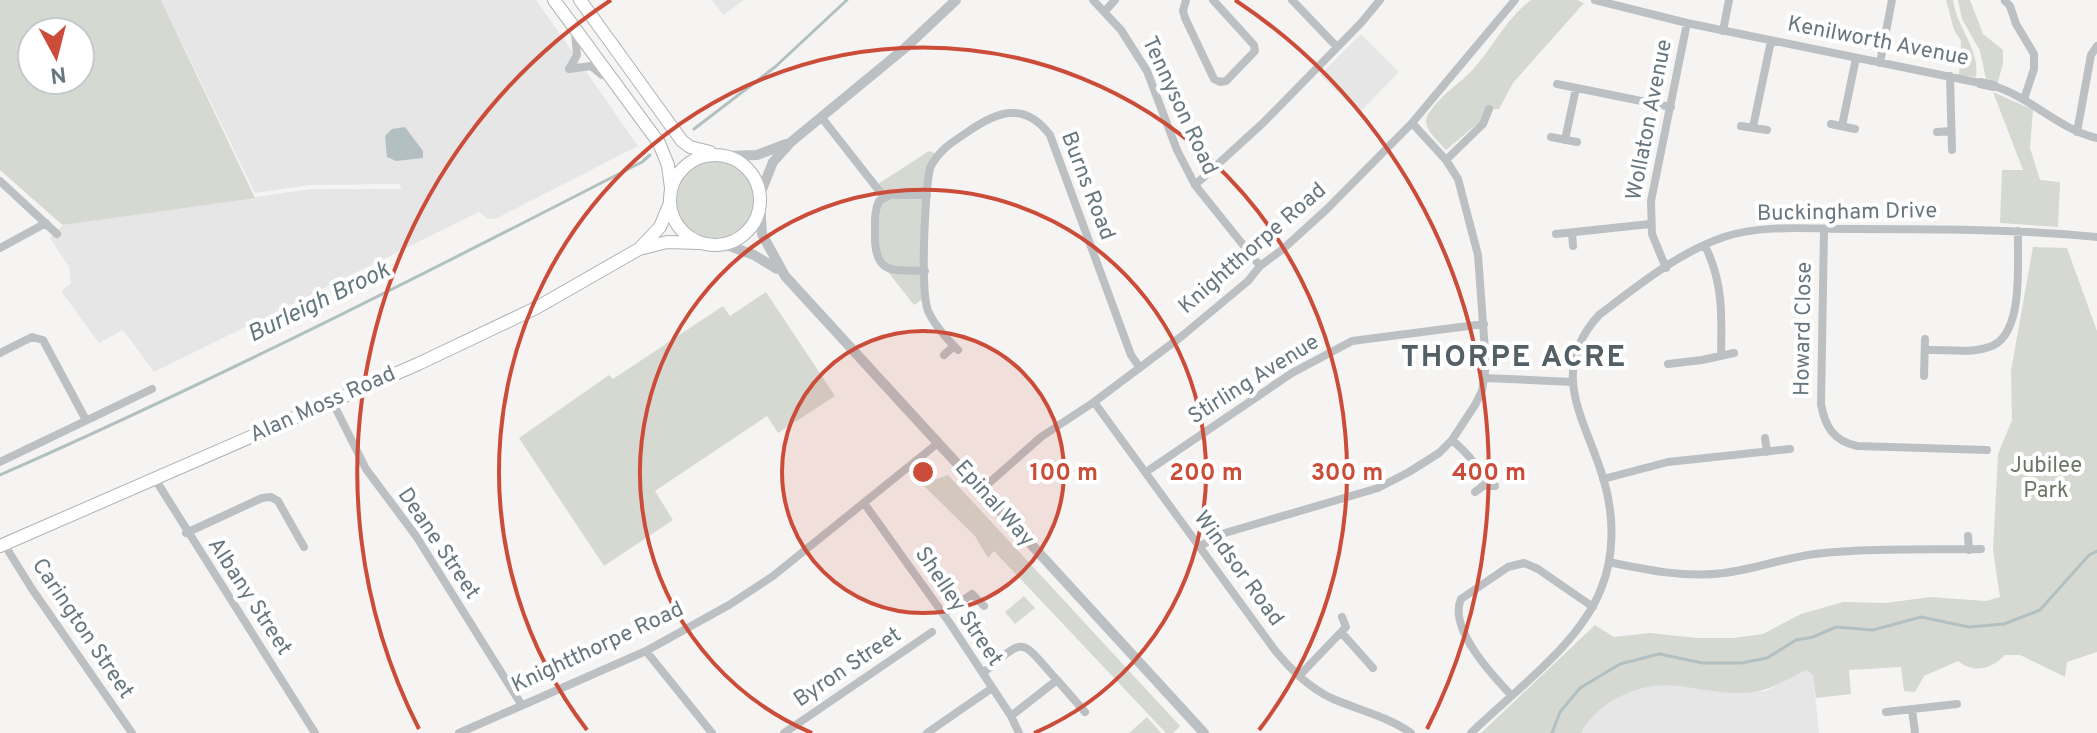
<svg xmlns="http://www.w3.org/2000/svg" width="2097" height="733" font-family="Overpass,sans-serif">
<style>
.built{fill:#e5e6e5}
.green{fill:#d5d9d1;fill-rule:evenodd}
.water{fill:#b3c0c2}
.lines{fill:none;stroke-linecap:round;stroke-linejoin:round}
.stream{stroke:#b3c0c2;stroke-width:3}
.primary-casing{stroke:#aeb3b5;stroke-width:14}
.minor{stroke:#bcc0c3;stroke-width:8}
.tertiary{stroke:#bcc0c3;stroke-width:10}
.primary{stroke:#fff;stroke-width:12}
.ring{fill:none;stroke:#cc4c3a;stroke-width:4}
.labels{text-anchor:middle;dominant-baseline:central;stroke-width:8;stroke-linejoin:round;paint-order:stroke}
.street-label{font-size:22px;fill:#68777f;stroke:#fff}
.park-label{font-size:22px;fill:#6b7765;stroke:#fff}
.water-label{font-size:24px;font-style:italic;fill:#63787c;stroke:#fff}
.district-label{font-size:30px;font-weight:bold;letter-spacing:2px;fill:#546065;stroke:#fff}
.centre{fill:#cc4c3a;stroke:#fff;stroke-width:4}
.ring-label{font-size:24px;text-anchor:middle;font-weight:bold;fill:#cc4c3a;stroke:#fff;stroke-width:8;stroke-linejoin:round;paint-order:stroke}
</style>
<rect width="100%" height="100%" fill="#f5f4f2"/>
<path class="built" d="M161 0H536L638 146 497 218 488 219 479 212 154 372 123 330 99 343 61 291 71 283 69 267 50 238 63 225 311 189H401L400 184 310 185 255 193Z
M712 0H744L723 15Z
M1361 34 1399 72 1359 113 1320 75Z
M1806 670 1813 675 1819 733H1581L1595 713 1604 705 1630 691 1650 684H1668L1741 693 1766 691Z"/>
<path class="green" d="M0 0H161L255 198 63 225 59 222 0 170ZM32 32H80V80H32Z
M1531 0H1577L1584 3 1513 83 1499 109 1485 110 1482 120 1446 150C1440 143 1425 130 1426 120 1428 108 1453 87 1463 79 1490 56 1500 24 1531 0Z
M1946 0H1953C1957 29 1980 48 1976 77L1959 75 1961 41 1954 30Z
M1958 0H1970L1983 34 2003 50V63L1998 82 1986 79 1980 51 1962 19Z
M1993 92 2033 110 2030 148 2040 180 2060 182 2058 227 2000 223 2002 170H2023Z
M929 151 937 154 930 168 926 297 914 305 877 258 875 215 884 197 875 186Z
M676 199a39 39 0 1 1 78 0a39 39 0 1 1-78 0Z
M2033 247 2067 248 2097 331V652L2067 662 2065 677 2020 655H2005C1991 669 1975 674 1958 661L1924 676 1915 692 1904 691 1901 667 1849 670 1851 694 1816 698 1813 675 1806 670C1785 681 1766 693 1742 693 1695 694 1669 673 1621 696 1603 704 1591 716 1581 733H1481L1595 625 1614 637 1650 633 1697 638H1733L1763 634 1801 614 1843 602 1886 603 1930 597 1986 601 2000 597 1993 550 1998 454 2012 420 2011 371Z
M766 292 835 396 778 433 767 416 655 491 673 520 604 566 519 438 609 375 613 379 723 306 730 316Z
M948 475 1180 726 1173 733H1166L994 551 988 558 975 536 922 484Z
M1024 596 1035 608 1015 624 1005 612Z
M1147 717 1161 733H1129Z"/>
<path class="water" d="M405 127 423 151V158L396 161 387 157 385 136 392 129Z"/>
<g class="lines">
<path class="stream" d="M694 129 775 67 847 0
M0 475C218 379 430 271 642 162L650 155
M1552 733 1560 712 1580 688 1620 664 1659 654 1703 663H1741L1767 658 1796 640 1813 637 1836 627 1873 630 1921 617 1969 627 2004 624 2040 610 2089 555 2097 551"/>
<g class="primary-casing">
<path id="primary" d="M554 0 659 143 668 165 671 188
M580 0 682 141 690 147 710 152
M670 200a45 45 0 1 1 90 0a45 45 0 1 1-90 0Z
M641 247 660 227 670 203
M0 546 418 364 536 308 639 249 667 242 699 243"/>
</g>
<path class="minor" d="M1093 0 1121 30 1147 71 1177 150 1195 185 1260 266
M1186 0 1183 11 1185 18 1214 79 1220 82 1226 81 1255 51 1254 45 1213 0
M1292 0 1337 47
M1595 0 1687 23 1980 83
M2005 1 2010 6 2016 24 2034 54V69L2024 99
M1105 11 1115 0
M1723 31 1729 0
M575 33 577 55 569 69 591 66 602 75
M1880 63 1892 0
M1950 76 1952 150
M1557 84 1671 107
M1994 86C2032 98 2058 129 2097 138
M822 118 884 197
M1831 124 1855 129
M1741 126 1767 130
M1842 126 1856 58
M1753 127 1771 41
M1937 132 1951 131
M2077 132 2091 55 2097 46
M1551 137 1577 142
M1565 140 1576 88
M1446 160 1483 124 1489 109
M0 181 57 234
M1195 185 1264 122 1361 23 1380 0
M1824 229 1821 404C1825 427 1834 441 1857 446L1987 450
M1572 233 1573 246
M1556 234 1650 224
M1705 246C1723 281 1722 316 1721 355
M0 248 46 223
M1666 268 1652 234 1651 201 1687 23
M925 271C890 270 874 274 875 233 875 222 874 212 879 201L890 195H927
M958 350C948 340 934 324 928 311 920 288 925 194 930 168 938 151 951 143 966 133 997 111 1024 101 1050 135L1121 328 1131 355 1140 368
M1925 350C1945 349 1970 354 1989 347 2025 336 2017 262 2018 231
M0 353 32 337 43 340 86 420
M944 355 954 346
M1668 364 1702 360 1734 353
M1924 376 1925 339
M1485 378 1573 382
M332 401 366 469 416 536 521 704
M1094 402 1274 649C1290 669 1308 687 1331 698 1358 710 1387 716 1411 733
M1765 438 1767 452
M1452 440C1468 454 1479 465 1483 486
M0 462 152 389
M1146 472 1292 373 1352 341 1484 324
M155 479 315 733
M1603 479 1668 462 1790 449
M981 490 1041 437 1094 402 1182 336 1248 281 1260 266 1283 249 1327 209 1412 123 1515 0
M1475 492 1483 486H1495
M864 503 949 622 1011 716 1019 733
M186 533 262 498 271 497 278 501 304 547
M1968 536 1969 550
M4 544 32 589 132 733
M1200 546 1225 533 1378 488 1409 472 1439 453 1452 440 1475 405 1482 391 1486 365 1478 255 1458 179 1446 160 1412 123
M1609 562C1647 570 1685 578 1724 573 1755 569 1784 558 1815 554 1869 548 1926 550 1981 549
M943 614 972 594 984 606
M1341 632 1373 668
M646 651 712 733
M983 673C1027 636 1019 638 1057 680L1011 716
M1299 676 1346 627 1342 617
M1057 680 1085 712
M1511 695C1492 675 1448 628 1461 599L1508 567 1524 563 1538 569 1593 607
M1912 709 1915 733
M1886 712 1957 704
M459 733 646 651 729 605 773 576 938 443
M784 733 932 632
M927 733 992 688
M1471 733C1514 691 1579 645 1601 589 1615 555 1614 515 1604 481 1587 421 1546 373 1599 315 1636 287 1679 252 1724 237 1763 224 1810 229 1852 229 1934 229 2015 229 2097 237"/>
<path class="tertiary" d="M1980 83 1994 86
M726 156 757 155 786 144
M759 197 773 162 791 142 905 48 956 0
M760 202 762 234 785 276 1204 733
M724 244 754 255 777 269"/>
<use href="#primary" class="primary"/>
</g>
<circle cx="923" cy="472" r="141" fill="#cc4c3a" fill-opacity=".12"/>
<g class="ring">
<circle cx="923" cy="472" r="141"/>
<path d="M812 733A283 283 0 1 1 1034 733"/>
<path d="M587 730A424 424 0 1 1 1259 730"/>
<path d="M419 729A566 566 0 0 1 611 0M1235 0A566 566 0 0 1 1427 729"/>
</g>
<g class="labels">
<g class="street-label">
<text transform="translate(1878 42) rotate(11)">Kenilworth Avenue</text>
<text transform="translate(1179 106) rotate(65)">Tennyson Road</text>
<text transform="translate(1650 120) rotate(-79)">Wollaton Avenue</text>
<text transform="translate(1087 186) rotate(69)">Burns Road</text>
<text transform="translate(1847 213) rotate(-1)">Buckingham Drive</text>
<text transform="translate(1253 249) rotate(-41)">Knightthorpe Road</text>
<text transform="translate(1804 329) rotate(-89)">Howard Close</text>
<text transform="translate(1254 380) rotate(-32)">Stirling Avenue</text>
<text transform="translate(323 405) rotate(-24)">Alan Moss Road</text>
<text transform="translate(994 504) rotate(48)">Epinal Way</text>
<text transform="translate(438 544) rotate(56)">Deane Street</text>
<text transform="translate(1238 569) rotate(54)">Windsor Road</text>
<text transform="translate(249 597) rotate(57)">Albany Street</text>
<text transform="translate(958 607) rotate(56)">Shelley Street</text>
<text transform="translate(82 629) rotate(56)">Carington Street</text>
<text transform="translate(598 648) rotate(-25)">Knightthorpe Road</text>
<text transform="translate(848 668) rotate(-34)">Byron Street</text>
</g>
<g class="park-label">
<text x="2046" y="466">Jubilee<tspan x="2046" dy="25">Park</tspan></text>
</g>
<g class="water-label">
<text transform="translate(319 303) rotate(-26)">Burleigh Brook</text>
</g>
<g class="district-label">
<text x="1514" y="358">THORPE ACRE</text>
</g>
</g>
<circle cx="923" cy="472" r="12" class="centre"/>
<g class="ring-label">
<text x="1064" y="480">100 m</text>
<text x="1206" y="480">200 m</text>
<text x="1347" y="480">300 m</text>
<text x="1489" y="480">400 m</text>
</g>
<g transform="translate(56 56) rotate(173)"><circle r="38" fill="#ffffff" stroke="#c3c9cc" stroke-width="2"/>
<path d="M0-6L14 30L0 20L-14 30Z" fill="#cc4c3a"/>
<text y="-12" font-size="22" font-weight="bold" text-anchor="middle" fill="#68777f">N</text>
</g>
</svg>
